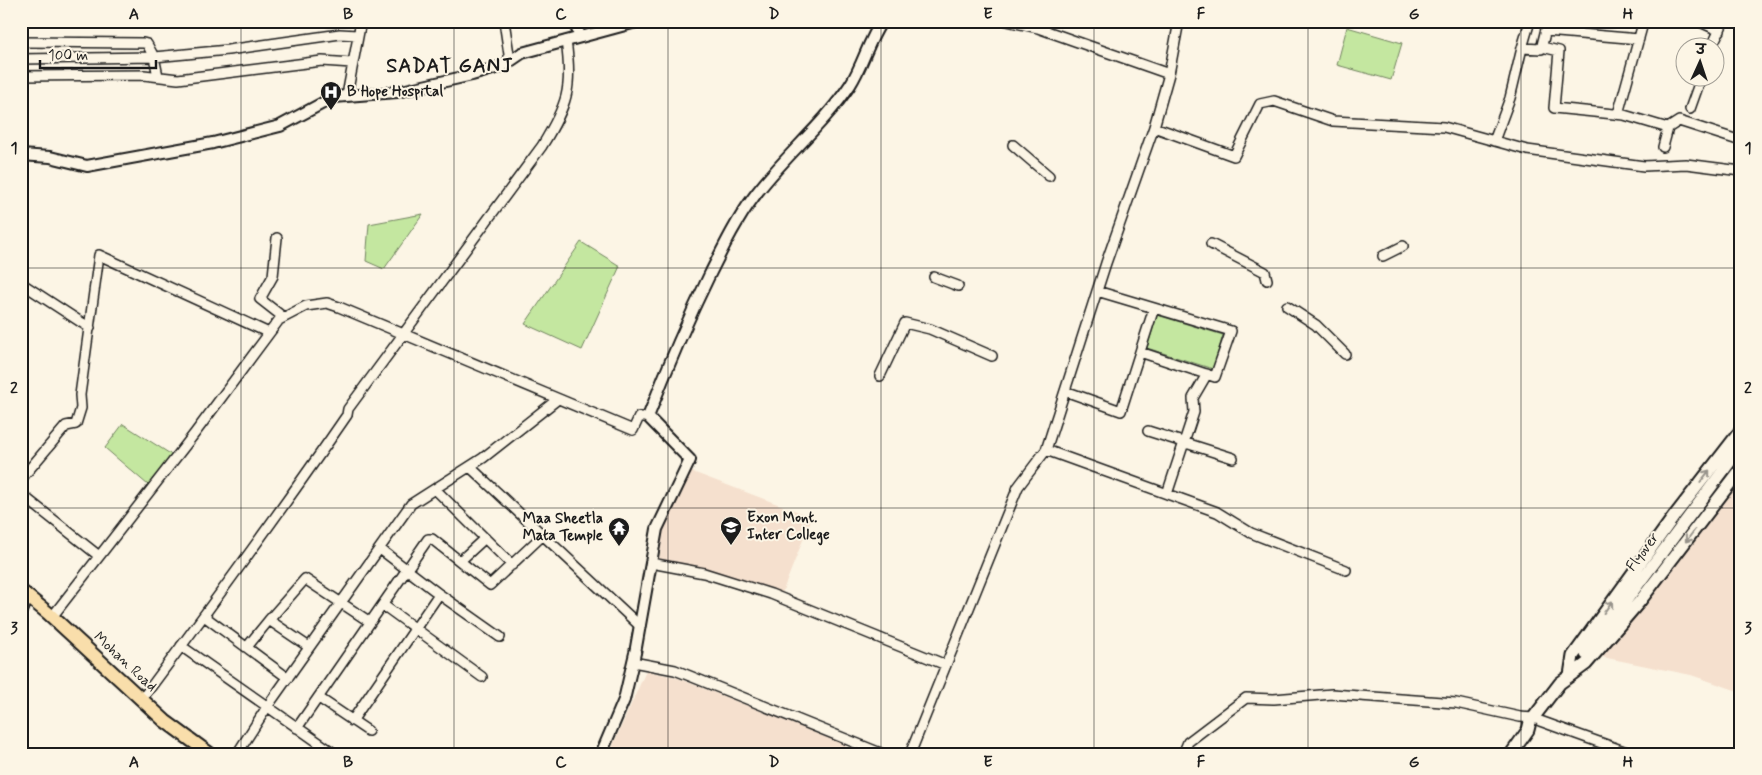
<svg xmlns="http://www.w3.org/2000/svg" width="1762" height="775" font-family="Mynerve,'Playpen Sans Deva',sans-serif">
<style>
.built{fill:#f5e0ce}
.green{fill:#c4e7a0;stroke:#70825e}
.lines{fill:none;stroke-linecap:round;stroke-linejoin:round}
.minor-casing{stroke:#1c1c1c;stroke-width:12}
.tertiary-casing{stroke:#1c1c1c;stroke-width:14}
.secondary-casing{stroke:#1c1c1c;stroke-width:15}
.primary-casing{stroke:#1c1c1c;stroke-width:16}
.minor{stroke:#fcf5e5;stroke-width:9}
.tertiary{stroke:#fcf5e5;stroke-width:10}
.secondary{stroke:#fcf5e5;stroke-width:11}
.primary{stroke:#f9deab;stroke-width:12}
.oneway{stroke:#97938b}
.grid{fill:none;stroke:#1c1c1c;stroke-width:1;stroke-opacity:0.55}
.labels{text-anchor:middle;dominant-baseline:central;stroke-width:4;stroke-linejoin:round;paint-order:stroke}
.poi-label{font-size:15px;font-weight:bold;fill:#1c1c1c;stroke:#fcf5e5;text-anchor:start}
.street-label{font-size:15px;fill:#1c1c1c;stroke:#fcf5e5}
.district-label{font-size:20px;font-weight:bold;letter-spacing:1px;fill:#1c1c1c;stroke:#fcf5e5}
.neatline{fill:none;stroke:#1c1c1c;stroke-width:2}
.grid-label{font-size:16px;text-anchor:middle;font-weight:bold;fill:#1c1c1c}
</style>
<rect width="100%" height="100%" fill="#fcf5e5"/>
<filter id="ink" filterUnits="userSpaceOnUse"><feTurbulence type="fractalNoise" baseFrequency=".02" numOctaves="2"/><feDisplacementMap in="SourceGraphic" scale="10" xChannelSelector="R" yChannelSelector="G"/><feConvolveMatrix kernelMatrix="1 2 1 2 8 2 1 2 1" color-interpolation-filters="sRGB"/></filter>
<g filter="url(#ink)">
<path class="built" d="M690 471 812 517 782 593 740 579 659 561 663 531Z
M1738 476 1741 477V692L1691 675 1602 657Z
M646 671 675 677 846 745 842 754H609Z"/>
<path class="green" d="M1347 27 1402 43 1391 80 1337 65Z
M423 214 384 269 366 261 369 224Z
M581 242 620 266 582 350 525 324Z
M1157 315 1223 335 1213 369 1147 348Z
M123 424 172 455 148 485 105 448Z"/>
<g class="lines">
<g class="minor-casing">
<path id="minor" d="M504 21 510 61
M1007 21 1038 28 1169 74
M1179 21 1169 74 1154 127 1234 156 1260 104 1274 101 1333 121 1444 127 1527 150 1644 166 1686 164 1741 171
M1698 21 1720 31
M1546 31 1639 39
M21 42 143 43 147 44 154 57 158 76
M1542 47 1559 51 1554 108 1624 115 1668 128
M1522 48 1530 21
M1711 48 1724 21
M21 59 154 57 228 50 340 34 357 35
M21 76 144 75 178 79 322 61 352 63
M347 95 361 21
M1690 109 1701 78
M1618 114 1642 27
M1494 141 1510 98 1522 48 1541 49 1548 21
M1013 145 1049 176
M1663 147 1668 128 1679 121 1741 141
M277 238 273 276 260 299 283 317
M1211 244 1265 272 1267 280
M1383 256 1403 246
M934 277 958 286
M21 283 90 328
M1097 291 1231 331 1215 377 1140 352
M1287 306 1316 325 1345 354
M880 376 905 323 930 329 992 356
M1065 391 1121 411 1154 308
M1148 431 1233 458
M1046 450 1217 512 1251 533 1346 570
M470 467 640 626
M21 479 66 426 76 424 81 408 80 395 99 255 269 333
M435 489 512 565
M21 494 99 556
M1167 494 1194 412 1193 398 1207 374
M380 549 439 594 500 637
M460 561 485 538
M651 563 704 573 771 594 946 665
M383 605 482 677
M21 613 29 597
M204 616 288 678
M52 617 195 433 279 320 306 306 327 303 339 307 633 430 639 417H648
M181 646 335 754
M247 647 269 620
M309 647 269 620 305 579 370 622
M633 662 675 670 883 754
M319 698 368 731
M142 699C212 605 281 511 347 415L348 409 542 146C567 105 573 89 566 41
M352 721 439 594
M1540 721 1632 754
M297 728 428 539H432L490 585 543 535
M237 754 267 707 411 504 483 458 558 399
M910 754 1018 487 1046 450 1106 263 1154 127
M1183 754 1188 742 1246 698 1274 699 1332 694 1456 703 1520 717 1533 718"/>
</g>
<g class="tertiary-casing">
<path id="tertiary" d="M573 21 581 37
M21 155 50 157 87 166 213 143 280 126 334 97 397 92 472 75 503 66 522 53 640 21
M601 754 624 700 635 653 657 529 690 460 648 417C667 368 687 321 710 274 723 248 736 221 753 198 782 158 822 127 850 85 863 65 868 41 882 21"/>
</g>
<g class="secondary-casing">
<path id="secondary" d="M1586 654 1741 447
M1570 675 1573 656 1675 515 1741 430
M1511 754 1528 730 1530 722 1560 683 1586 664 1640 601 1741 469"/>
</g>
<g class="primary-casing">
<path id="primary" d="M21 591 48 613 165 721 210 754"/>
</g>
<use href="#minor" class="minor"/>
<use href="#tertiary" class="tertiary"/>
<use href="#secondary" class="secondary"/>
<use href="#primary" class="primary"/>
</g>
<defs><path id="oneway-shaft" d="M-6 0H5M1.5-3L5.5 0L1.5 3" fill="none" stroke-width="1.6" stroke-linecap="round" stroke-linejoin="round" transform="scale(1.25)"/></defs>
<g class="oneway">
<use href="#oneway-shaft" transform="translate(1705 476) rotate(-52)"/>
<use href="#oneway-shaft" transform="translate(1690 536) rotate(127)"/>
<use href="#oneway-shaft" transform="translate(1608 607) rotate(-54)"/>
</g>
</g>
<path class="grid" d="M241 21V754M454 21V754M668 21V754M881 21V754M1094 21V754M1308 21V754M1521 21V754M21 268H1741M21 508H1741"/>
<defs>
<g id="hospital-pin" transform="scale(1.125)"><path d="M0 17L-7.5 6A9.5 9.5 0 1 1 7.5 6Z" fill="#1c1c1c" stroke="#fcf5e5"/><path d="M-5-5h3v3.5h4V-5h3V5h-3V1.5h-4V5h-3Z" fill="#fff"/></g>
<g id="university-pin" transform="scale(1.125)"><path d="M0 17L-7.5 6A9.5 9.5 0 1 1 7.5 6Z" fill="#1c1c1c" stroke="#fcf5e5"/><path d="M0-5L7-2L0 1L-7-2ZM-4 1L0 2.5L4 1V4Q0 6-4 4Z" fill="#fff"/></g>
<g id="temple-pin" transform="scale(1.125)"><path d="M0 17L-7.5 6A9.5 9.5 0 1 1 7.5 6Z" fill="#1c1c1c" stroke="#fcf5e5"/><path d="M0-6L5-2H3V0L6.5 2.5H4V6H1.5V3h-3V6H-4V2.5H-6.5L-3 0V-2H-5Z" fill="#fff"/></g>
</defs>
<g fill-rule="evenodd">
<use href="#hospital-pin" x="331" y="92"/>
<use href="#university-pin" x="731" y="527"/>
<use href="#temple-pin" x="619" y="528"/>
</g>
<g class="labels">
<g class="poi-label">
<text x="347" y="92">B Hope Hospital</text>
<text x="747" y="518">Exon Mont.<tspan x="747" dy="17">Inter College</tspan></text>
<text x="603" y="519" text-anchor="end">Maa Sheetla<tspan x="603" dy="17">Mata Temple</tspan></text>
</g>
<g class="street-label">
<text transform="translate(1643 552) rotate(-53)">Flyover</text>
<text transform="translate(125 662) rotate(43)">Mohan Road</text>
</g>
<g class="district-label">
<text x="450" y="66">SADAT GANJ</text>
</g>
</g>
<rect width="1762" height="775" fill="none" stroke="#fcf5e5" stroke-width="55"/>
<g transform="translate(1700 62) rotate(3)"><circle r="24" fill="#fcf5e5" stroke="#a29e95"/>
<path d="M0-4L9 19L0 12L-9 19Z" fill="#1c1c1c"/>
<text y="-8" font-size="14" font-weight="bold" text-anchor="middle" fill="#1c1c1c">उ</text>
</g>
<path d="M40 60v8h116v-8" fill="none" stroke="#1c1c1c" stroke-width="2.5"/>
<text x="48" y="60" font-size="15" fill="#1c1c1c" stroke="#fcf5e5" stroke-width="4" paint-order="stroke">100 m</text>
<rect x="28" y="28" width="1706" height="720" class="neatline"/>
<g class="grid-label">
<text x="134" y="19">A</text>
<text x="348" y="19">B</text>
<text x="561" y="19">C</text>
<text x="774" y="19">D</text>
<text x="988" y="19">E</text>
<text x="1201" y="19">F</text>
<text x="1414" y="19">G</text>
<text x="1628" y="19">H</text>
<text x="14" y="153">1</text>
<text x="1748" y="153">1</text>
<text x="14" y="393">2</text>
<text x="1748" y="393">2</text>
<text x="14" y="633">3</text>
<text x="1748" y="633">3</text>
<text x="134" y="767">A</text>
<text x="348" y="767">B</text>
<text x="561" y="767">C</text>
<text x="774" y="767">D</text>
<text x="988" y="767">E</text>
<text x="1201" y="767">F</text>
<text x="1414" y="767">G</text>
<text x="1628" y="767">H</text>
</g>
</svg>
